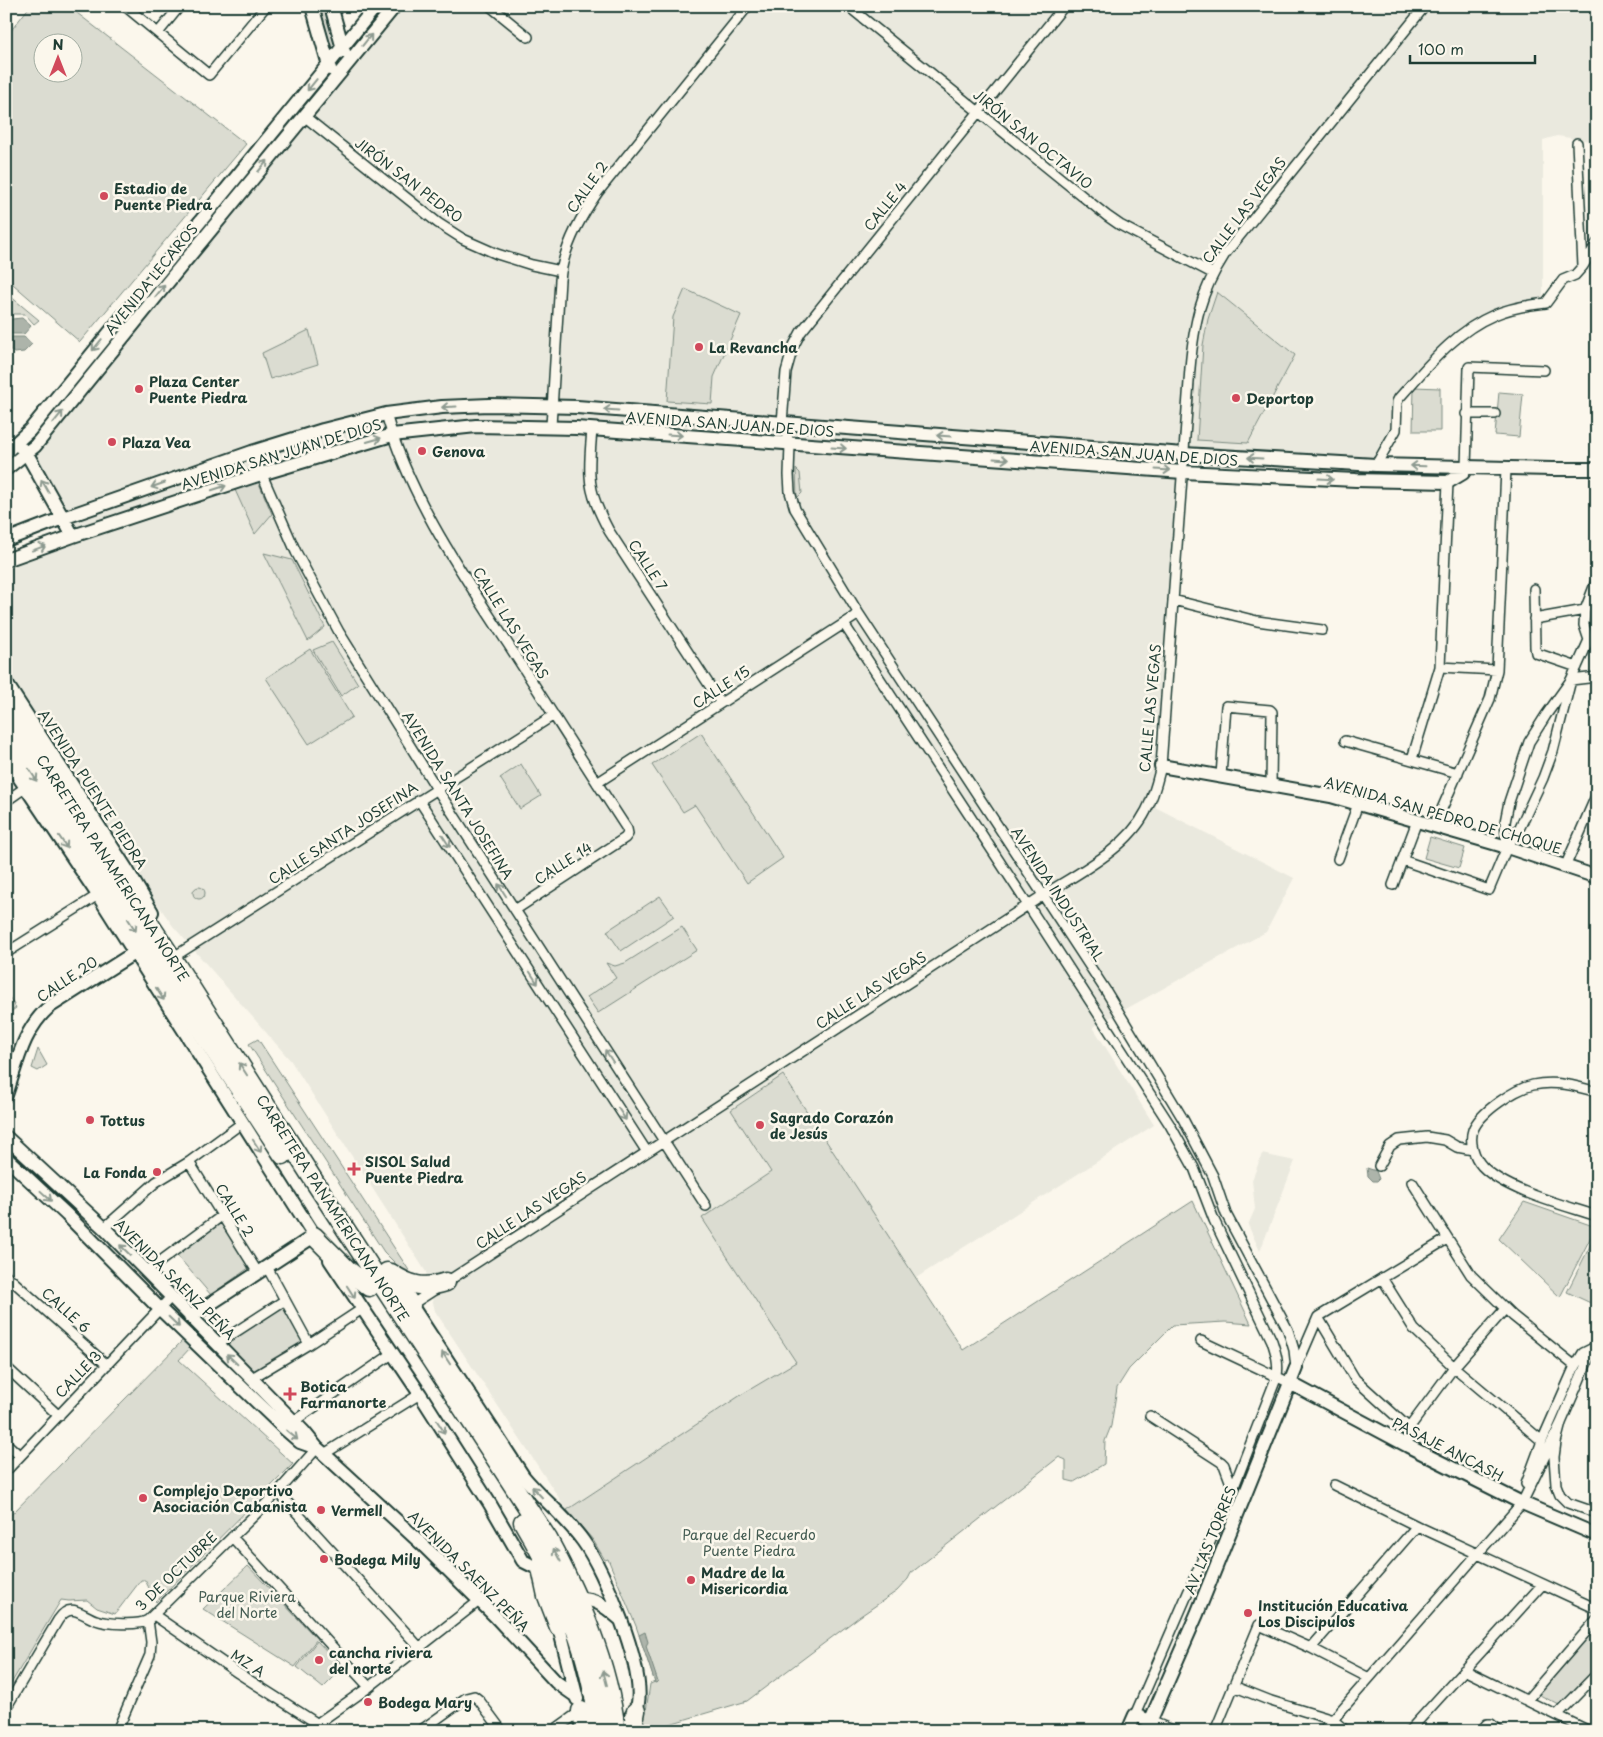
<svg xmlns="http://www.w3.org/2000/svg" width="1603" height="1737" font-family="'Playpen Sans',sans-serif">
<style>
.built{fill:#eae9de}
.green{fill:#dbdcd1;stroke:#7d8c82;fill-rule:evenodd}
.water{fill:#adb4aa;stroke:#74847b}
.lines{fill:none;stroke-linecap:round;stroke-linejoin:round}
.street-casing{stroke:#1f3d34;stroke-width:12}
.secondary-casing{stroke:#1f3d34;stroke-width:16}
.highway-casing{stroke:#1f3d34;stroke-width:21}
.street{stroke:#fbf7ec;stroke-width:9}
.secondary{stroke:#fbf7ec;stroke-width:12}
.highway{stroke:#fbf7ec;stroke-width:18}
.oneway{stroke:#8d9a90}
.poi-dot{fill:#d1495b;stroke:#fbf7ec;stroke-width:2}
.labels{text-anchor:middle;dominant-baseline:central;stroke-width:5;stroke-linejoin:round;paint-order:stroke}
.street-label{font-size:14px;fill:#1f3d34;stroke:#fbf7ec}
.poi-label{font-size:14px;font-weight:bold;fill:#1f3d34;stroke:#fbf7ec;text-anchor:start}
.park-label{font-size:14px;fill:#455d53;stroke:#fbf7ec}
</style>
<rect width="100%" height="100%" fill="#fbf7ec"/>
<filter id="ink" filterUnits="userSpaceOnUse"><feTurbulence type="fractalNoise" baseFrequency=".02" numOctaves="2"/><feDisplacementMap in="SourceGraphic" scale="10" xChannelSelector="R" yChannelSelector="G"/><feConvolveMatrix kernelMatrix="1 2 1 2 8 2 1 2 1" color-interpolation-filters="sRGB"/></filter>
<g filter="url(#ink)">
<path class="built" d="M386 6H1597V142L1557 136 1543 140V308L1503 315 1446 344 1395 396 1394 429 1370 471 1186 463 1163 762 1151 805 1294 878 1266 932 1093 1027 1154 1125 916 1278 783 1075 731 1110 771 1172 702 1218 796 1362 744 1393 567 1510 435 1311 426 1272 291 1061 173 926 6 690V552L68 528 34 457 42 422Z
M1262 1154 1295 1161 1260 1251 1248 1225 1255 1209 1252 1180Z"/>
<path class="green" d="M30 6H68L246 144 80 342 6 278V37ZM42 42H72V72H42Z
M313 6H329L340 47 329 61Z
M685 289 741 315 714 377 712 404 667 401 673 317Z
M1217 292 1295 355 1248 443 1197 440 1203 345 1208 319Z
M10 296 39 320 34 324 25 314H14L6 321V297Z
M309 330 318 364 270 379 262 353Z
M1414 387 1440 388V431H1413Z
M1499 392 1523 394 1519 437 1495 435Z
M796 469 800 473 802 493 797 498Z
M258 481 272 514 255 534 235 490Z
M264 553 292 560 325 627 308 641Z
M332 642 358 684 341 696 313 650Z
M310 649 352 717 309 744 266 678Z
M701 733 783 858 747 883 695 805 683 812 652 765Z
M521 764 541 796 520 809 500 778Z
M1430 837 1465 848 1459 868 1424 858Z
M193 893a6 6 0 1 1 12 0a6 6 0 1 1-12 0Z
M660 896 674 916 621 951 607 931Z
M682 927 697 950 598 1013 587 997 616 978 606 963 615 966 625 963Z
M6 992 16 1008 6 1015Z
M258 1039 410 1272 398 1266 384 1252 249 1044Z
M38 1049 47 1065 38 1071 32 1068Z
M783 1075 963 1350 1193 1201 1251 1324 1225 1322 1173 1325 1129 1369 1117 1388 1111 1426 1105 1441 1104 1464 1074 1482 1066 1480V1460L1059 1457 911 1573 908 1579 897 1591 859 1617 747 1701 646 1731H641L646 1711 650 1684 655 1682 636 1626 608 1559 605 1560 593 1540 567 1510 744 1393 796 1362 702 1218 771 1172 731 1110Z
M1524 1202 1596 1227 1560 1297 1499 1239Z
M221 1223 250 1267 211 1295 176 1254Z
M1597 1232V1306L1567 1292Z
M287 1298 311 1340 248 1381 214 1346Z
M183 1340 191 1347 179 1360 293 1464 156 1602 145 1580H141L115 1614 97 1608 87 1600 69 1601 61 1600 6 1692V1520Z
M248 1566 317 1639 295 1667 203 1609Z
M1597 1626V1667L1561 1706 1538 1694Z
M317 1641 343 1668 323 1688 297 1667Z"/>
<path class="water" d="M22 318 31 326 24 334H11L7 330V324L12 319Z
M11 337H24L32 344 24 352 14 353 8 348V342Z
M1367 1168 1376 1171 1379 1179 1377 1181H1373L1368 1176Z
M645 1632 648 1642 646 1646 658 1682 655 1683 639 1635Z"/>
<g class="lines">
<g class="street-casing">
<path id="street" d="M125 6 209 75 266 6
M490 6 528 37
M848 6 1107 216 1120 225 1212 273
M1064 6 801 332 793 347 786 372 782 423 790 444 789 475 790 492 795 509 859 614 1106 991 1183 1119 1213 1176 1226 1214 1288 1330 1294 1350 1296 1368
M158 33 180 6
M304 116 438 223 463 239 497 254 532 265 561 271
M1577 143 1583 266
M386 414C410 498 461 572 508 644 548 706 587 768 627 829L628 834 625 838 515 910
M1466 414H1495
M551 426 560 280C563 248 579 219 598 192L748 6
M592 429C591 444 589 460 590 476 591 496 600 514 609 531L721 703
M252 452 296 552 339 632 437 789 706 1206
M1376 465 1396 430 1397 402 1399 398C1427 367 1454 332 1494 315 1510 308 1528 305 1546 303L1563 280 1575 275 1583 266 1597 243
M1466 468 1469 367 1544 370
M1534 589 1535 647 1536 653 1577 667
M1173 600 1257 621 1322 630
M1534 619 1585 610
M844 624 1028 905 1170 1125 1194 1168 1214 1220 1272 1341C1276 1353 1279 1363 1277 1376L1233 1489 1135 1715
M1589 640 1584 625 1585 610 1597 579
M1440 667 1497 670
M1345 741 1458 773
M1412 759 1440 667 1448 482
M1221 776 1226 706 1270 710 1272 712 1271 785
M597 783 859 614
M419 800 647 1152
M6 801 26 787
M1434 827 1490 699 1497 670 1506 469
M1507 847 1505 822 1509 802 1529 742 1546 715 1571 680 1597 677
M1338 859 1358 804
M1402 860 1489 890 1507 847 1520 827 1543 778 1553 751 1571 680 1589 640 1597 634
M1565 867 1597 794
M1393 885 1417 821
M6 953 98 895
M172 958 554 715
M1597 1092C1576 1086 1555 1080 1533 1085 1515 1089 1480 1112 1473 1130 1469 1142 1474 1157 1482 1166 1506 1191 1564 1205 1597 1216
M189 1162 258 1273
M1379 1166 1390 1146 1399 1140 1427 1137 1445 1140 1457 1147 1473 1150
M1412 1182 1471 1275 1513 1316 1575 1366
M104 1228 156 1182 189 1162 242 1123
M267 1267 309 1344
M147 1271 223 1215
M6 1275 107 1365
M1382 1278 1414 1329 1454 1367 1542 1441
M411 1305 1042 896C1078 873 1127 849 1146 811 1154 796 1157 782 1161 766L1190 368C1194 323 1200 293 1225 254L1425 6
M1318 1317 1355 1379 1409 1428 1408 1446
M1597 1339 1561 1423 1556 1442 1554 1457 1556 1485 1560 1495 1568 1503 1597 1513
M1201 1341 1290 1383
M217 1344 285 1300
M6 1367 59 1416
M1296 1368 1318 1317 1447 1239
M252 1378 309 1344 362 1309
M1150 1416 1221 1462 1224 1465 1233 1489
M294 1421 392 1354
M1409 1428 1454 1367 1505 1309
M6 1443 20 1456
M324 1454 420 1394
M6 1471 171 1297
M1526 1484 1542 1441 1575 1366 1583 1353 1591 1349
M1334 1485 1417 1526 1597 1609
M278 1492 419 1647
M232 1537 369 1687
M154 1615 238 1673 329 1731
M1311 1648 1417 1526
M1464 1670 1589 1731
M1233 1686 1271 1701 1333 1720 1346 1731
M1527 1700 1597 1619
M6 1708 58 1620C71 1600 82 1616 96 1620 106 1624 139 1626 148 1620L278 1492 317 1448
M1557 1715 1597 1674
M1150 1721 1175 1731
M318 1723 369 1687 479 1601
M117 1731 150 1655 151 1642 148 1620
M420 1731 466 1698 474 1696 479 1700 502 1731
M553 1731 581 1711
M1215 1731 1259 1625 1311 1648 1369 1678
M1323 1731 1522 1503 1561 1423
M1409 1731 1542 1585
M1481 1731 1487 1724H1491L1500 1731"/>
</g>
<g class="secondary-casing">
<path id="secondary" d="M312 6 330 69
M331 6 344 52
M21 448 27 454 73 536
M6 452 30 430 376 6
M6 469 35 446 159 293 395 6
M6 540 63 518 252 452 323 430 386 414 442 407 489 405 577 407 1184 454 1376 465 1552 469H1597
M6 560 73 536 261 474 392 435 476 426 576 428 1183 472 1356 480 1448 482 1463 473 1466 468
M6 683 127 870 152 912
M6 758 98 895 319 1243
M1161 766 1331 796 1507 847 1597 877
M6 1095C17 1063 23 1030 49 1007L134 953
M6 1137 104 1228 304 1432 317 1448
M6 1158 67 1215 156 1305 285 1429 300 1442 317 1448 324 1454 422 1544 495 1616 556 1682 576 1696
M330 1260 420 1394 490 1504 523 1561 541 1570
M411 1305 523 1476C542 1499 566 1517 583 1541 605 1571 644 1667 638 1703 637 1709 635 1712 631 1716
M190 1317 314 1236
M1290 1383 1408 1446 1522 1503 1597 1535
M572 1602C590 1593 606 1607 620 1619
M559 1619V1627L577 1699
M1128 1731 1135 1715 1150 1721
M1146 1731 1197 1614 1296 1368"/>
</g>
<g class="highway-casing">
<path id="highway" d="M6 706 172 958 316 1184 548 1539C580 1599 608 1662 616 1731
M6 734 283 1155
M314 1236 348 1270 369 1287
M387 1272 411 1305
M391 1273C409 1286 425 1289 446 1282
M523 1522C547 1563 569 1606 583 1652 591 1677 595 1704 601 1731
M541 1568 547 1596 559 1627
M581 1711 586 1731
M632 1731 636 1711"/>
</g>
<use href="#street" class="street"/>
<use href="#secondary" class="secondary"/>
<use href="#highway" class="highway"/>
</g>
<defs><path id="oneway-shaft" d="M-6 0H5M1.5-3L5.5 0L1.5 3" fill="none" stroke-width="1.6" stroke-linecap="round" stroke-linejoin="round" transform="scale(1.25)"/></defs>
<g class="oneway">
<use href="#oneway-shaft" transform="translate(367 40) rotate(-51)"/>
<use href="#oneway-shaft" transform="translate(312 85) rotate(129)"/>
<use href="#oneway-shaft" transform="translate(263 166) rotate(-50)"/>
<use href="#oneway-shaft" transform="translate(160 291) rotate(-51)"/>
<use href="#oneway-shaft" transform="translate(97 345) rotate(129)"/>
<use href="#oneway-shaft" transform="translate(449 407) rotate(177)"/>
<use href="#oneway-shaft" transform="translate(611 410) rotate(-176)"/>
<use href="#oneway-shaft" transform="translate(58 417) rotate(-51)"/>
<use href="#oneway-shaft" transform="translate(675 435) rotate(4)"/>
<use href="#oneway-shaft" transform="translate(944 436) rotate(-176)"/>
<use href="#oneway-shaft" transform="translate(374 440) rotate(-16)"/>
<use href="#oneway-shaft" transform="translate(839 448) rotate(4)"/>
<use href="#oneway-shaft" transform="translate(1255 458) rotate(-177)"/>
<use href="#oneway-shaft" transform="translate(1001 459) rotate(4)"/>
<use href="#oneway-shaft" transform="translate(1418 466) rotate(-178)"/>
<use href="#oneway-shaft" transform="translate(1163 470) rotate(4)"/>
<use href="#oneway-shaft" transform="translate(1326 479) rotate(3)"/>
<use href="#oneway-shaft" transform="translate(158 485) rotate(161)"/>
<use href="#oneway-shaft" transform="translate(45 486) rotate(-120)"/>
<use href="#oneway-shaft" transform="translate(219 488) rotate(-18)"/>
<use href="#oneway-shaft" transform="translate(39 548) rotate(-20)"/>
<use href="#oneway-shaft" transform="translate(33 775) rotate(57)"/>
<use href="#oneway-shaft" transform="translate(446 841) rotate(57)"/>
<use href="#oneway-shaft" transform="translate(63 842) rotate(56)"/>
<use href="#oneway-shaft" transform="translate(502 890) rotate(-123)"/>
<use href="#oneway-shaft" transform="translate(132 925) rotate(57)"/>
<use href="#oneway-shaft" transform="translate(534 978) rotate(57)"/>
<use href="#oneway-shaft" transform="translate(160 994) rotate(57)"/>
<use href="#oneway-shaft" transform="translate(609 1056) rotate(-123)"/>
<use href="#oneway-shaft" transform="translate(243 1069) rotate(-123)"/>
<use href="#oneway-shaft" transform="translate(622 1114) rotate(57)"/>
<use href="#oneway-shaft" transform="translate(257 1146) rotate(57)"/>
<use href="#oneway-shaft" transform="translate(46 1196) rotate(43)"/>
<use href="#oneway-shaft" transform="translate(125 1250) rotate(-135)"/>
<use href="#oneway-shaft" transform="translate(351 1292) rotate(57)"/>
<use href="#oneway-shaft" transform="translate(174 1322) rotate(44)"/>
<use href="#oneway-shaft" transform="translate(446 1358) rotate(-123)"/>
<use href="#oneway-shaft" transform="translate(232 1359) rotate(-136)"/>
<use href="#oneway-shaft" transform="translate(441 1427) rotate(57)"/>
<use href="#oneway-shaft" transform="translate(292 1435) rotate(40)"/>
<use href="#oneway-shaft" transform="translate(537 1492) rotate(-133)"/>
<use href="#oneway-shaft" transform="translate(557 1555) rotate(-119)"/>
<use href="#oneway-shaft" transform="translate(605 1678) rotate(-105)"/>
</g>
</g>
<g class="poi-dot">
<circle cx="104" cy="196" r="5"/>
<circle cx="699" cy="347" r="5"/>
<circle cx="139" cy="389" r="5"/>
<circle cx="1236" cy="398" r="5"/>
<circle cx="112" cy="442" r="5"/>
<circle cx="422" cy="451" r="5"/>
<circle cx="90" cy="1120" r="5"/>
<circle cx="760" cy="1125" r="5"/>
<path d="M351.5 1161.5h5v5h5v5h-5v5h-5v-5h-5v-5h5z"/>
<circle cx="157" cy="1172" r="5"/>
<path d="M287.5 1386.5h5v5h5v5h-5v5h-5v-5h-5v-5h5z"/>
<circle cx="143" cy="1498" r="5"/>
<circle cx="321" cy="1510" r="5"/>
<circle cx="324" cy="1559" r="5"/>
<circle cx="691" cy="1580" r="5"/>
<circle cx="1248" cy="1613" r="5"/>
<circle cx="319" cy="1660" r="5"/>
<circle cx="368" cy="1702" r="5"/>
</g>
<g class="labels">
<g class="street-label">
<text transform="translate(1033 139) rotate(39)">JIRÓN SAN OCTAVIO</text>
<text transform="translate(409 180) rotate(37)">JIRÓN SAN PEDRO</text>
<text transform="translate(587 187) rotate(-55)">CALLE 2</text>
<text transform="translate(885 206) rotate(-51)">CALLE 4</text>
<text transform="translate(1244 210) rotate(-53)">CALLE LAS VEGAS</text>
<text transform="translate(151 279) rotate(-51)">AVENIDA LECAROS</text>
<text transform="translate(730 424) rotate(4)">AVENIDA SAN JUAN DE DIOS</text>
<text transform="translate(1134 453) rotate(4)">AVENIDA SAN JUAN DE DIOS</text>
<text transform="translate(281 454) rotate(-17)">AVENIDA SAN JUAN DE DIOS</text>
<text transform="translate(648 565) rotate(57)">CALLE 7</text>
<text transform="translate(511 623) rotate(58)">CALLE LAS VEGAS</text>
<text transform="translate(721 687) rotate(-33)">CALLE 15</text>
<text transform="translate(1150 708) rotate(-85)">CALLE LAS VEGAS</text>
<text transform="translate(93 789) rotate(57)">AVENIDA PUENTE PIEDRA</text>
<text transform="translate(458 795) rotate(58)">AVENIDA SANTA JOSEFINA</text>
<text transform="translate(1443 815) rotate(16)">AVENIDA SAN PEDRO DE CHOQUE</text>
<text transform="translate(343 833) rotate(-33)">CALLE SANTA JOSEFINA</text>
<text transform="translate(563 863) rotate(-33)">CALLE 14</text>
<text transform="translate(113 868) rotate(57)">CARRETERA PANAMERICANA NORTE</text>
<text transform="translate(1058 894) rotate(57)">AVENIDA INDUSTRIAL</text>
<text transform="translate(67 979) rotate(-34)">CALLE 20</text>
<text transform="translate(871 990) rotate(-33)">CALLE LAS VEGAS</text>
<text transform="translate(333 1208) rotate(57)">CARRETERA PANAMERICANA NORTE</text>
<text transform="translate(235 1210) rotate(58)">CALLE 2</text>
<text transform="translate(531 1210) rotate(-33)">CALLE LAS VEGAS</text>
<text transform="translate(175 1279) rotate(45)">AVENIDA SAENZ PEÑA</text>
<text transform="translate(66 1310) rotate(42)">CALLE 6</text>
<text transform="translate(78 1374) rotate(-46)">CALLE 3</text>
<text transform="translate(1448 1449) rotate(27)">PASAJE ANCASH</text>
<text transform="translate(1210 1540) rotate(-68)">AV. LAS TORRES</text>
<text transform="translate(176 1571) rotate(-44)">3 DE OCTUBRE</text>
<text transform="translate(469 1571) rotate(45)">AVENIDA SAENZ PEÑA</text>
<text transform="translate(248 1663) rotate(33)">MZ A</text>
</g>
<g class="poi-label">
<text x="114" y="188">Estadio de<tspan x="114" dy="16">Puente Piedra</tspan></text>
<text x="709" y="347">La Revancha</text>
<text x="149" y="381">Plaza Center<tspan x="149" dy="16">Puente Piedra</tspan></text>
<text x="1246" y="398">Deportop</text>
<text x="122" y="442">Plaza Vea</text>
<text x="432" y="451">Genova</text>
<text x="770" y="1117">Sagrado Corazón<tspan x="770" dy="16">de Jesús</tspan></text>
<text x="100" y="1120">Tottus</text>
<text x="365" y="1161">SISOL Salud<tspan x="365" dy="16">Puente Piedra</tspan></text>
<text x="147" y="1172" text-anchor="end">La Fonda</text>
<text x="300" y="1386">Botica<tspan x="300" dy="16">Farmanorte</tspan></text>
<text x="153" y="1490">Complejo Deportivo<tspan x="153" dy="16">Asociación Cabanista</tspan></text>
<text x="331" y="1510">Vermell</text>
<text x="334" y="1559">Bodega Mily</text>
<text x="701" y="1572">Madre de la<tspan x="701" dy="16">Misericordia</tspan></text>
<text x="1258" y="1605">Institución Educativa<tspan x="1258" dy="16">Los Discipulos</tspan></text>
<text x="329" y="1652">cancha riviera<tspan x="329" dy="16">del norte</tspan></text>
<text x="378" y="1702">Bodega Mary</text>
</g>
<g class="park-label">
<text x="749" y="1534">Parque del Recuerdo<tspan x="749" dy="16">Puente Piedra</tspan></text>
<text x="247" y="1596">Parque Riviera<tspan x="247" dy="16">del Norte</tspan></text>
</g>
</g>
<rect width="1603" height="1737" fill="none" stroke="#fbf7ec" stroke-width="25"/>
<rect x="12" y="12" width="1578" height="1712" fill="none" stroke="#1f3d34" stroke-width="2" filter="url(#ink)"/>
<g transform="translate(58 58)"><circle r="24" fill="#fbf7ec" stroke="#a3ada2"/>
<path d="M0-4L9 19L0 12L-9 19Z" fill="#d1495b"/>
<text y="-8" font-size="14" font-weight="bold" text-anchor="middle" fill="#1f3d34">N</text>
</g>
<path d="M1410 55v8h125v-8" fill="none" stroke="#1f3d34" stroke-width="2.5"/>
<text x="1418" y="55" font-size="15" fill="#1f3d34" stroke="#fbf7ec" stroke-width="4" paint-order="stroke">100 m</text>
</svg>
